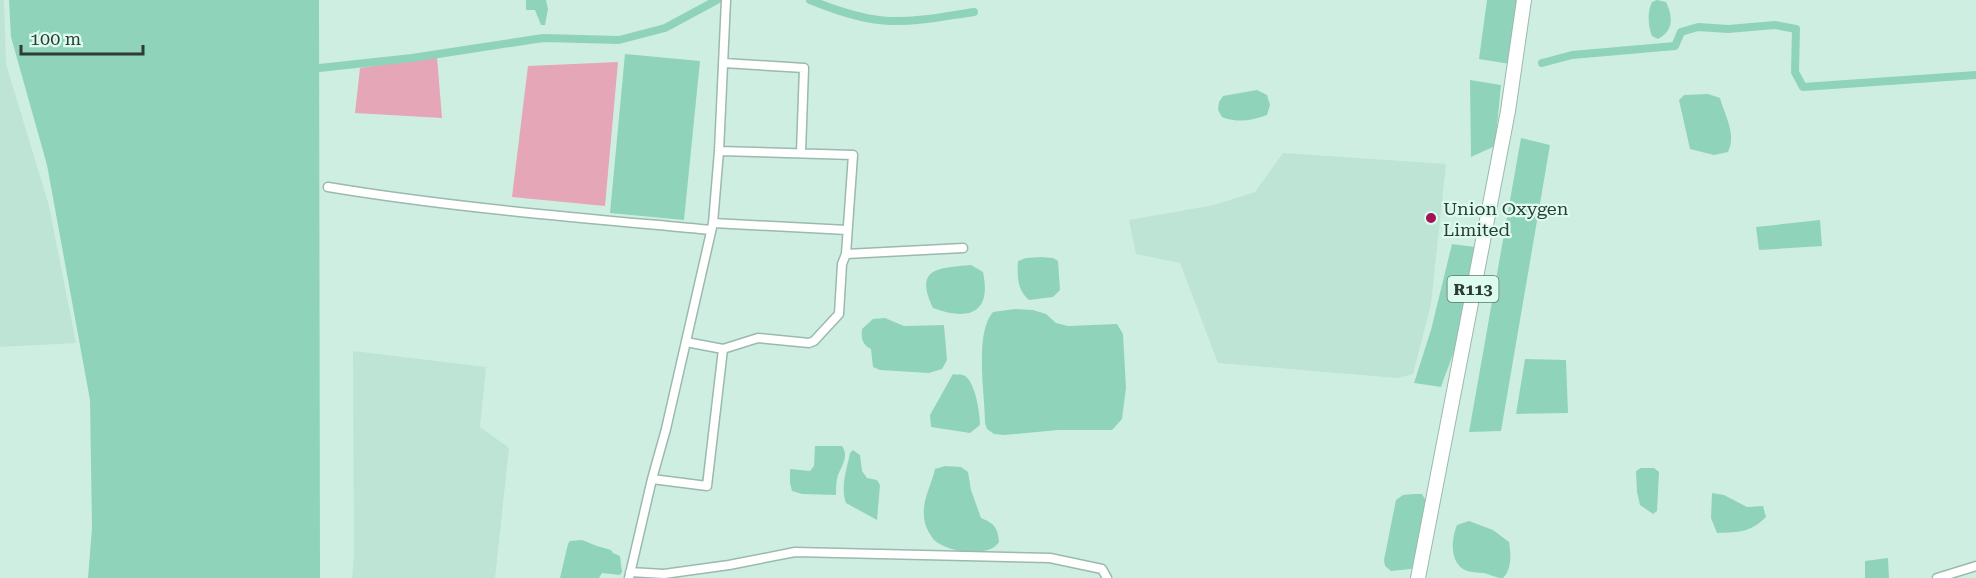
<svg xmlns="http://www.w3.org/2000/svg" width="1976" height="578" font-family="'Roboto Serif',serif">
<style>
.built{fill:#bde4d5}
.green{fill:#e5a6b7}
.water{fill:#8fd3bb}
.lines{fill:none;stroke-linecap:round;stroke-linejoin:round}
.canal{stroke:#8fd3bb;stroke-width:8}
.minor-casing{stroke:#9bb9ad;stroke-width:11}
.primary-casing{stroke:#9bb9ad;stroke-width:16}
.minor{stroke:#fff;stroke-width:8}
.primary{stroke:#fff;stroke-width:14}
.poi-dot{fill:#a41355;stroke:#dcfcef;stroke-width:2}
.labels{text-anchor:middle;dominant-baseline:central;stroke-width:4.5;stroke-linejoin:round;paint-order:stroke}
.shield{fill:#dcfcef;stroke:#63756e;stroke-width:1.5}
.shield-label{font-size:16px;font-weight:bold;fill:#2f3b37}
.poi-label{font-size:18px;fill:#2f3b37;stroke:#dcfcef;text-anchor:start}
</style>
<rect width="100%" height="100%" fill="#cfeee2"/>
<path class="built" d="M0 0H4L6 64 49 206 76 343 0 347Z
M1283 153 1446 164 1431 304 1413 374 1397 378 1218 363 1180 263 1136 254 1129 220 1214 205 1255 192Z
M353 351 486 367 480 427 509 448 495 578H352L354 554Z"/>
<path class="green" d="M437 57 442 118 355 113 360 68Z
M618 62 605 206 512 197 528 66Z"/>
<path class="water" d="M9 0H319L320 578H88L92 528 90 400 47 165 11 37Z
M526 0H546L548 9 545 25H541L535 10H526Z
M1487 0H1521L1510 64 1479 59Z
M1657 0 1666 2C1673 16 1674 31 1658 39L1652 36C1648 26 1647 12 1652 2Z
M625 54 700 61 684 220 610 213Z
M1470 80 1501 85 1495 146 1471 157Z
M1257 90 1267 95 1270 105 1267 115C1251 121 1238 123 1222 117L1218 110 1219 102 1223 96Z
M1708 94 1720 98C1724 114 1737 134 1728 152L1714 155 1690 149 1679 100 1684 95Z
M1521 138 1550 145 1501 431 1469 432Z
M1820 220 1822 246 1759 250 1756 227Z
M1452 244 1475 247C1481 284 1454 351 1441 387L1414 383 1431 330Z
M1041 257 1053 258 1058 261 1060 290 1053 297 1029 300C1017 290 1017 275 1018 261L1026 258Z
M971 265 983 272C992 314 968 321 933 308 914 268 937 268 971 265Z
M1015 309 1033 310 1046 314 1056 323 1068 326 1117 324 1123 334 1126 388 1122 419 1112 430H1058L1004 435 994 434 987 429 985 423C985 394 974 334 993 312Z
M885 318 904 326 944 325 947 360 942 369 929 373 880 370 873 367 871 349C862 344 861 339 862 329L873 319Z
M1525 359 1566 360 1568 413 1516 414Z
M953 374C956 375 960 374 963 375 975 379 980 413 980 425L970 433 931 427 930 415Z
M815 446H842C849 456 842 465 838 475 836 481 836 488 836 495L802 494 792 491 790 483V469L810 471 814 466Z
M853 450 860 455 862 471 867 478 877 480 880 485 877 520 846 503C840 487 847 469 850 453Z
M945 466 961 467 968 472 971 490 981 518C994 523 998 528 999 542 988 559 947 552 934 540 931 536 926 528 925 523 920 503 931 487 935 469Z
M1641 468H1654L1659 472 1657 511 1653 514 1640 505 1637 492 1636 471Z
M1712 493 1724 495 1747 507 1763 506 1766 517C1750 533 1739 532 1717 533L1711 518Z
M1414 494H1422L1426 501 1422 518 1416 566 1411 569 1391 571 1385 566 1384 560 1396 500 1403 495Z
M1469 521 1493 530 1509 542C1511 554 1512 569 1503 578 1497 578 1496 577 1490 575 1482 571 1471 574 1463 569 1449 560 1452 537 1457 525Z
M582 540 597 546 611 550 613 553 620 556 622 572 620 575 602 573 599 578H560L568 544 570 541Z
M1888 558 1889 578H1865V561Z"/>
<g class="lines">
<path class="canal" d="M810 0C835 10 863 20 890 21 918 22 946 16 974 12
M1542 63 1572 55 1675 46 1681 32 1698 27 1728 29 1775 25 1796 29 1795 72 1803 87 1976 75
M310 69 412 58 543 38 619 40 665 28 717 0"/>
<g class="minor-casing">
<path id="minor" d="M724 63 804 68 801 152
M719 151 853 155 846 254 963 248
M328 187C455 208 583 218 711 230
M713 223 847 230
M686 342 723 349 758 338 809 343 814 341 839 314 842 264 846 254
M652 479 707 486 723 349
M630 572 664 574 729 565 795 552 1050 558 1102 569 1107 578
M629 578 652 479 666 429 713 223 719 151 726 0
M1937 578 1976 566"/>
</g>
<g class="primary-casing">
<path id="primary" d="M1418 578 1508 111 1524 0"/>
</g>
<use href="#minor" class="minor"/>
<use href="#primary" class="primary"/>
</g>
<circle class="poi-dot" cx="1431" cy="218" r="6"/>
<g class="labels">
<rect class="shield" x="1447.5" y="276" width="51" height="26" rx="4.5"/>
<g class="shield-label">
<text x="1473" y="289">R113</text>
</g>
<g class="poi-label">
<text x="1443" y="208">Union Oxygen<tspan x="1443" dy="21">Limited</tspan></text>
</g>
</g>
<path d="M21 45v9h122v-9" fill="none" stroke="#2f3b37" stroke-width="3"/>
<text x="30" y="45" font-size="18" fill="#2f3b37" stroke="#dcfcef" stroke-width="4.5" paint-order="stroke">100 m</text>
</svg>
